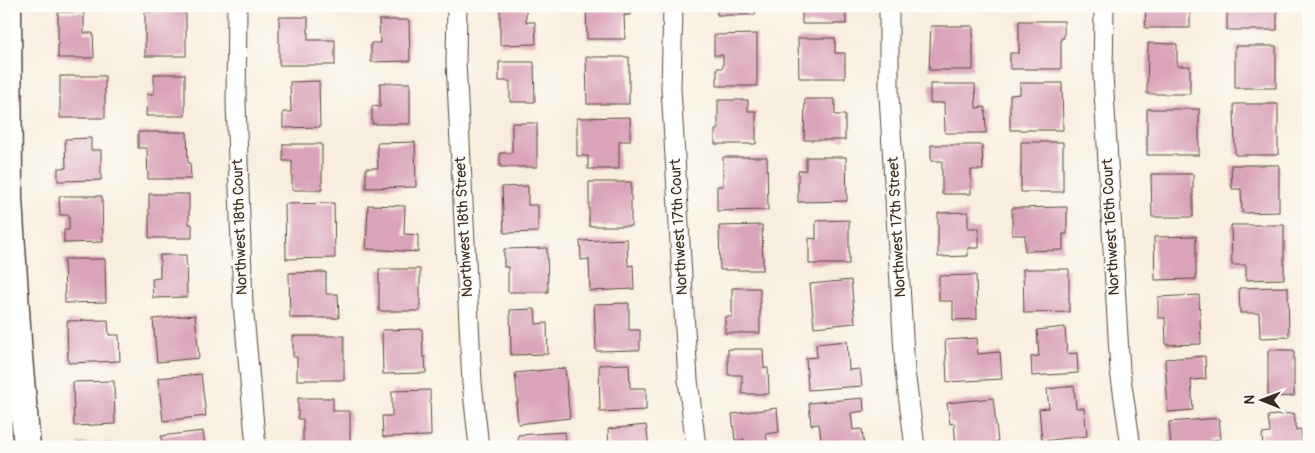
<svg xmlns="http://www.w3.org/2000/svg" width="1315" height="453" font-family="Pangolin,sans-serif">
<style>
.building{fill:#daa3b9}
.lines{fill:none;stroke-linecap:round;stroke-linejoin:round}
.street-casing{stroke:#57473b;stroke-width:21}
.secondary-casing{stroke:#57473b;stroke-width:29}
.street{stroke:#fff;stroke-width:19}
.secondary{stroke:#fff;stroke-width:26}
.labels{text-anchor:middle;dominant-baseline:central;stroke-width:4.5;stroke-linejoin:round;paint-order:stroke}
.street-label{font-size:15px;fill:#3b2a1e;stroke:#fdfcf7}
</style>
<rect width="100%" height="100%" fill="#fdfcf7"/>
<filter id="ink" filterUnits="userSpaceOnUse"><feTurbulence type="fractalNoise" baseFrequency=".02" numOctaves="2"/><feDisplacementMap in="SourceGraphic" scale="10" xChannelSelector="R" yChannelSelector="G"/><feConvolveMatrix kernelMatrix="1 2 1 2 8 2 1 2 1" color-interpolation-filters="sRGB"/></filter>
<filter id="wash" filterUnits="userSpaceOnUse"><feTurbulence type="fractalNoise" baseFrequency=".0096" numOctaves="4" result="noise"/><feDisplacementMap in="SourceGraphic" scale="20" xChannelSelector="R" yChannelSelector="G"/><feGaussianBlur stdDeviation="1.12" result="paint"/><feColorMatrix in="noise" values="0 0 0 0 0 0 0 0 0 0 0 0 0 0 0 0 0 1.4 0 .05"/><feComposite in="paint" operator="in"/></filter>
<g filter="url(#wash)">
<rect width="100%" height="100%" fill="#f8eede"/>
<g id="blocks">
<path class="building" d="M500 6H526V22H535L536 44 500 45Z
M586 6H630V15H624L625 39H587Z
M717 6H755V15H717Z
M802 6H846V24H802Z
M1146 6H1198V11H1190V28H1145Z
M1227 6H1277V30H1227Z
M58 12H84V33H93L94 58H58Z
M145 12 186 13V56H145Z
M279 17H308V40H335V65H279Z
M379 20H409L410 61 371 62V43H380Z
M1019 21H1064V38H1061V69H1010V53H1019Z
M931 26H973V70H929Z
M757 34V86H717V68H723V55H714V35Z
M798 38H835V53H845V78H799Z
M1148 43 1177 44V66H1190V94H1147Z
M1235 46H1276V88H1235Z
M586 57H629V104H587Z
M499 62H534L535 102H510V81H499Z
M154 74H185V116H146L147 94H154Z
M60 76H105V118H60Z
M319 81 320 127 283 128V112H291L290 82Z
M380 83H410V124H372V106L380 107Z
M1020 83H1062L1063 130H1010V95L1020 94Z
M930 84H975L976 108 985 107 986 133H945L944 103H930Z
M805 99H835V115H845V140H804Z
M718 100H748V111H756V144H715V130H718Z
M1234 104H1278V155H1235Z
M1147 109H1199V155H1147Z
M630 117V141H619V169H588V156H577V118Z
M512 123H537V167H500V153H512Z
M138 132H187L188 163H190L191 179H148L147 148H138Z
M91 138V150H101V180L58 181V168H66L65 139Z
M415 142 416 187 366 188V168H378L377 143Z
M1021 142H1063V192H1021Z
M283 144H322V190H292V161H283Z
M931 145H982L983 170H971V194H942V161H931Z
M723 157H767L768 210 717 211V186H723Z
M806 157H846L847 201 798 202V171L806 170Z
M1231 165H1279V212L1242 213 1241 189H1232Z
M1151 174H1193V217H1152Z
M589 182H631V226H589Z
M528 186V205H538V232L504 233 502 187Z
M149 194H189V224H192V238H149Z
M59 196H102L103 242 64 243V230H69V215H60Z
M334 203 335 258 286 259 285 204Z
M368 205 405 206 404 234 418 235V252L366 249Z
M1067 207V234H1063V250L1025 251V235H1012V208Z
M968 212V228H979V248H968V256L938 257V213Z
M849 220V264H809V238L816 239V221Z
M762 225 763 270H720L719 226Z
M1231 225H1284V279L1246 280V265H1232Z
M1196 236V279L1155 280 1154 237Z
M627 239 628 266 633 265 634 289 590 291 589 259 581 260 580 241Z
M547 248 548 292H508V267H504V249Z
M160 255H186L187 297 153 298 152 279 160 278Z
M64 259H105L106 302 65 303Z
M379 269H420V311H379Z
M1023 269H1069V312L1024 313Z
M326 272V294H338L339 318H290L289 273Z
M976 275 977 319 953 320V301H939V276Z
M851 280 855 323 814 327 810 284Z
M1288 287 1289 337 1260 338 1259 313H1240L1239 288Z
M732 288H760V333H725V317H732Z
M1199 295 1201 344 1166 345 1165 318H1158V297Z
M629 303V330H640V350L596 351 594 304Z
M535 309 536 324 547 323 548 354 511 355 510 310Z
M195 315 199 358 157 362 153 319Z
M108 320 109 335H119L120 361 68 363 67 321Z
M1065 327 1067 354 1077 353 1078 373 1032 376 1031 357 1039 356 1037 330Z
M422 329 423 357H425L426 373 383 374 382 330Z
M293 336H344V380H297V357H293Z
M977 338 978 354 1000 352 1002 379 947 382 945 340Z
M847 341 849 370 860 369 862 386 808 390 806 358 817 357 816 344Z
M728 349H763L764 368H768L769 394H742V375H728Z
M1268 350H1294V396L1268 397Z
M1205 356 1206 379 1191 380 1193 410 1168 412 1165 359Z
M629 364 630 388H646V410L600 412 599 365Z
M565 368 570 418 518 424 516 403H518L515 373Z
M201 374 206 416 163 421 158 378Z
M114 381 115 424 74 426 73 382Z
M1074 386 1076 408H1084L1087 436 1042 441 1039 409 1049 408 1047 389Z
M430 390 431 436 383 437 382 416H392V391Z
M298 398H333V411H350V446H303V419H298Z
M863 398 864 411 851 413 853 430 862 429 864 447H822L819 424 811 425 809 403Z
M993 398 998 442 956 447 954 423 950 424 947 403Z
M777 408 779 432 766 434 768 447H745L744 439 735 440 732 414Z
M1294 413 1296 430 1301 429 1303 447H1263L1262 434 1270 433 1268 416Z
M1219 418 1221 439 1212 440V447H1171L1169 422Z
M646 425 649 447H609L608 429Z
M203 431 205 447H162L161 436Z
M565 432 566 447H519L518 435Z
M78 443H112V447H78Z"/>
</g>
</g>
<g filter="url(#ink)">
<use href="#blocks" fill-opacity="0" stroke="#57473b" stroke-width="1"/>
<g class="lines">
<g class="street-casing">
<path id="street" d="M237 6 236 102 243 304 256 447
M457 6 456 62 472 383 479 447
M673 6 671 88 688 380 696 447
M889 6V95L905 371 915 447
M1104 6 1103 75 1120 371 1131 447"/>
</g>
<g class="secondary-casing">
<path id="secondary" d="M8 6 9 200 19 357 27 447"/>
</g>
<use href="#street" class="street"/>
<use href="#secondary" class="secondary"/>
</g>
</g>
<g class="labels">
<g class="street-label">
<text transform="translate(240 227) rotate(-92)">Northwest 18th Court</text>
<text transform="translate(464 227) rotate(-93)">Northwest 18th Street</text>
<text transform="translate(679 227) rotate(-93)">Northwest 17th Court</text>
<text transform="translate(897 227) rotate(-93)">Northwest 17th Street</text>
<text transform="translate(1111 227) rotate(-93)">Northwest 16th Court</text>
</g>
</g>
<rect width="1315" height="453" fill="none" stroke="#fdfcf7" stroke-width="25"/>
<g transform="translate(1262 400) rotate(271)" stroke="#fdfcf7" stroke-width="4" paint-order="stroke">
<path d="M0-4L9 19L0 12L-9 19Z" fill="#3b2a1e"/>
<text y="-8" font-size="14" font-weight="bold" text-anchor="middle" fill="#3b2a1e">N</text>
</g>
</svg>
